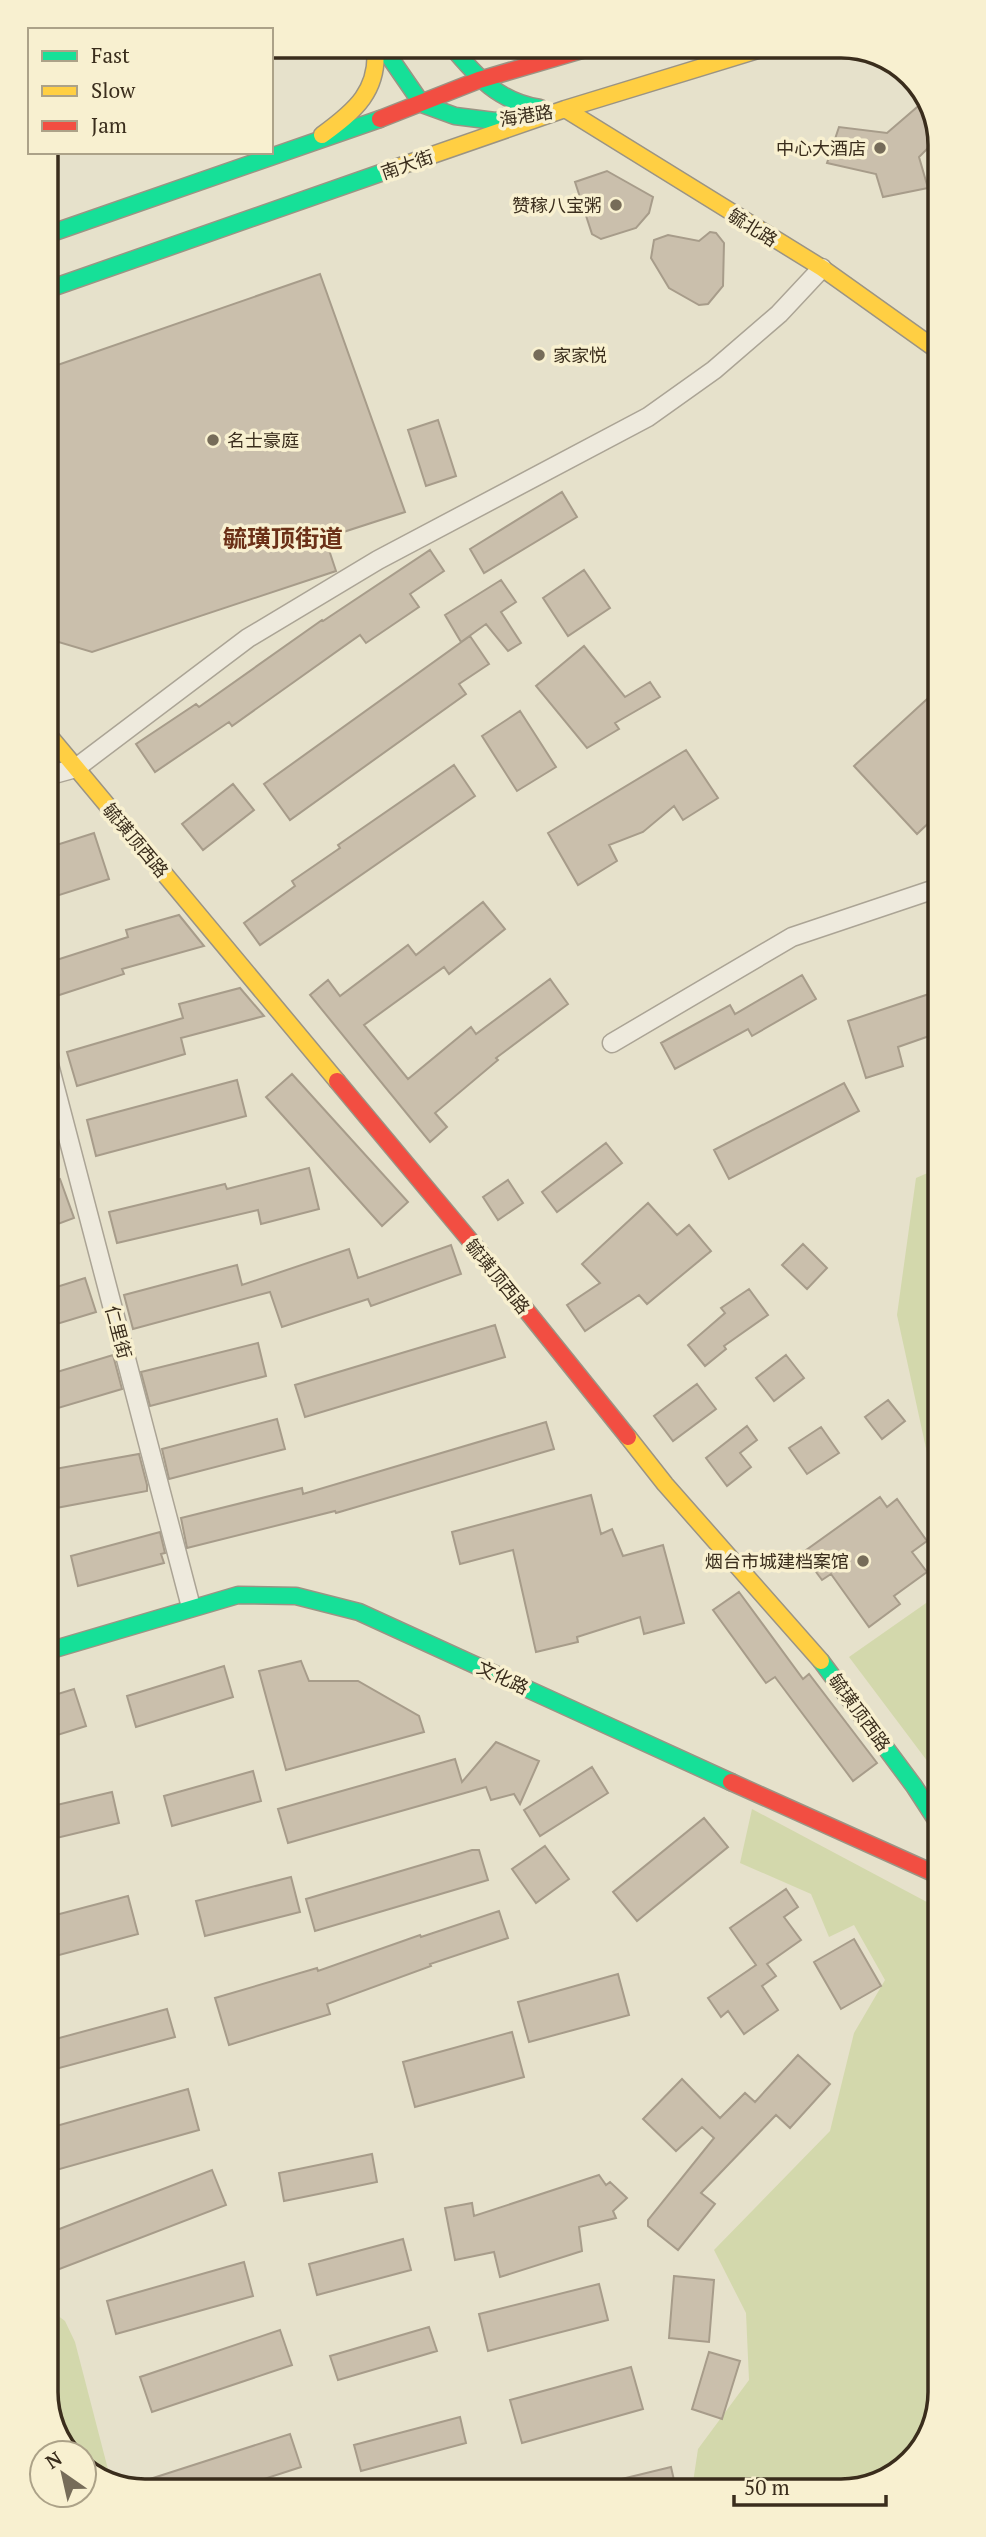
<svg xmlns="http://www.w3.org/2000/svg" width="986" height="2537" font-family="'PT Serif','Noto Sans SC',serif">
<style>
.green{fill:#d3d8ac}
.building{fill:#cabfac;stroke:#a79c8a;stroke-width:2}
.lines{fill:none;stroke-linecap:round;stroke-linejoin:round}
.street-casing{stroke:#aba495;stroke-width:21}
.fast-casing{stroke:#9b9484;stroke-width:19}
.slow-casing{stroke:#9b9484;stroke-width:19}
.jam-casing{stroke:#9b9484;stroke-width:19}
.street{stroke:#eeeadd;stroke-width:18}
.fast{stroke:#16e098;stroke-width:16}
.slow{stroke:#ffcf43;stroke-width:16}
.jam{stroke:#f24e42;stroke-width:16}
.poi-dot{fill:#766c59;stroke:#f8f0d0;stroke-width:2.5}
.labels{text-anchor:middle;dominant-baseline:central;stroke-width:7;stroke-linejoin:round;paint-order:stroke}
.street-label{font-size:18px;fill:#3a2d1c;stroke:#f8f0d0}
.poi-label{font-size:18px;fill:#3a2d1c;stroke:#f8f0d0;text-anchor:end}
.district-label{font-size:24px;font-weight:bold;fill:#6b3017;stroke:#f8f0d0}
.rim{fill:none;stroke:#3a2d1c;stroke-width:3.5}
</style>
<rect width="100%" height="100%" fill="#e6e1cb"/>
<path class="green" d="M939 1168V1508L897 1315 916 1178Z
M939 1594 940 1778 849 1657Z
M752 1809 940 1909V2193L936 2197 940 2211V2393L920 2453 867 2488 692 2489 698 2449 749 2380 746 2313 714 2250 830 2131 854 2033 885 1980 854 1925 829 1937 811 1894 740 1863Z
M53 2312 65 2321 75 2342 111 2481 84 2471V2453H72L49 2418V2314Z"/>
<path class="building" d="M923 102 937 119V139L919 157 928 188 883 197 876 174 827 163 839 127 887 133Z
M607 171 653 197 649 213 636 228 601 239 592 234 575 182Z
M710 232 716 233 724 243 723 286 708 304 699 305 669 288 651 258 654 240 668 235 699 241Z
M320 274 405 512 325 538 336 571 92 652 55 641 46 616V369Z
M438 420 456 476 426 486 408 430Z
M562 492 577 517 484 573 470 549Z
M430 550 444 571 410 594 419 607 366 643 360 635 232 726 229 722 155 772 136 744 196 704 199 707 322 620 323 621Z
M584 570 610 608 568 636 543 598Z
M501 580 516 602 501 612 521 643 508 651 486 624 461 642 445 615Z
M470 636 489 664 459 684 466 694 290 820 264 784Z
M584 646 625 697 650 682 660 697 615 723 619 729 587 748 536 686Z
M938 689V814L917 834 854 766Z
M520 711 556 767 517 791 482 736Z
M686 750 718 798 683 820 674 806 643 832 609 845 617 861 578 885 548 833Z
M454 765 475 796 260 945 244 923 295 886 292 881 340 848 338 845Z
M233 784 254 810 203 850 182 824Z
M94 833 109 879 47 899V848Z
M483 902 505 929 449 974 444 967 364 1025 408 1079 471 1027 476 1034 550 979 568 1004 496 1058 498 1060 435 1113 447 1127 430 1142 310 995 328 980 340 996 408 945 416 955Z
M179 915 204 946 122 969 124 974 47 999V963L128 937 126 930Z
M802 975 816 999 752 1036 748 1029 675 1069 661 1043 730 1005 735 1014Z
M240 988 264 1016 181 1038 185 1054 77 1086 67 1052 183 1018 179 1004Z
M938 991V1033L898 1047 903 1066 866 1078 848 1021Z
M292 1074 408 1202 382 1226 266 1097Z
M237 1080 246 1116 96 1156 87 1120Z
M844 1083 859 1111 729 1179 714 1150Z
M606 1143 622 1163 557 1212 542 1192Z
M309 1168 319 1209 261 1224 258 1210 117 1243 109 1212 225 1184 227 1189Z
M60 1179 74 1218 47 1228V1184Z
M508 1180 523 1203 498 1220 483 1197Z
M648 1203 677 1235 689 1225 711 1251 647 1304 639 1295 585 1331 567 1305 600 1283 582 1264Z
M803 1244 827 1268 807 1289 782 1265Z
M451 1245 461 1274 371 1306 368 1299 282 1327 270 1292 133 1329 124 1295 237 1265 242 1285 349 1249 358 1278Z
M85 1278 96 1312 47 1327V1290Z
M749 1289 768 1315 724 1346 726 1349 705 1366 688 1345 725 1313 721 1308Z
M495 1325 505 1357 305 1417 295 1385Z
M258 1343 266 1376 150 1406 141 1372Z
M113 1355 122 1389 48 1411 47 1375Z
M786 1355 804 1378 774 1401 756 1378Z
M697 1384 716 1409 673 1441 654 1416Z
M888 1400 905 1421 882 1439 865 1417Z
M277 1419 285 1449 169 1479 162 1449Z
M546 1422 554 1449 336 1513 335 1511 187 1548 181 1518 302 1488 303 1494Z
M747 1426 757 1440 740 1453 751 1467 727 1486 706 1458Z
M821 1427 839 1453 807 1474 789 1448Z
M139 1454 147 1485V1491L56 1508 49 1470Z
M591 1495 601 1534 612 1529 623 1556 663 1545 684 1623 644 1634 640 1617 577 1637 578 1642 536 1652 513 1550 460 1564 452 1532Z
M880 1497 887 1507 897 1499 927 1541 912 1552 927 1572 894 1596 900 1604 869 1627 831 1574 822 1580 802 1553Z
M160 1532 165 1553 161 1554 164 1563 78 1586 71 1556Z
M739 1592 803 1679 809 1674 877 1763 853 1781 775 1677 766 1683 713 1610Z
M301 1661 309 1681H358L419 1716 424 1732 286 1770 259 1671Z
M224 1666 233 1697 136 1727 127 1696Z
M74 1689 86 1726 48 1738V1697Z
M496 1742 539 1761 520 1804 514 1794 491 1800 486 1787 288 1843 278 1809 455 1759 462 1782Z
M592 1767 608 1793 540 1836 524 1810Z
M253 1771 261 1801 172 1826 164 1796Z
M112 1792 119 1823 48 1840V1807Z
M704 1818 728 1847 637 1921 613 1892Z
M545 1846 569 1879 536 1903 512 1869Z
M472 1850H479L488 1880 315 1931 306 1899Z
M291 1877 300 1912 205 1936 196 1901Z
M786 1889 798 1907 784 1917 801 1940 767 1964 776 1976 762 1986 778 2010 744 2034 728 2011 721 2017 708 1998 756 1965 730 1928Z
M128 1896 138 1934 48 1958V1917Z
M499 1911 508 1938 430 1964 431 1966 327 2004 330 2014 229 2045 215 1998 317 1968 318 1971 420 1935 421 1937Z
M854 1939 881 1986 841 2009 814 1962Z
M618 1974 629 2015 529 2042 518 2002Z
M167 2009 175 2037 48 2071V2041Z
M512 2032 524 2077 415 2107 403 2062Z
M798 2055 830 2084 790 2128 776 2115 701 2193 715 2204 678 2250 648 2226V2220L714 2138 702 2127 676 2151 643 2119 682 2079 720 2118 745 2093 755 2102Z
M188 2089 199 2130 49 2172V2128Z
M372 2154 377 2182 284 2201 279 2173Z
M212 2170 226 2205 49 2273V2233Z
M599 2175 606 2185 610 2182 627 2198 613 2211 616 2218 579 2227 582 2251 500 2277 494 2252 455 2260 445 2208 472 2203 474 2216Z
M403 2239 411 2270 317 2295 309 2264Z
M244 2262 253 2296 116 2334 107 2301Z
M674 2276 714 2280 709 2342 669 2338Z
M599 2284 608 2320 488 2351 479 2314Z
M429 2327 437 2351 338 2380 330 2356Z
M280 2330 292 2365 152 2412 140 2377Z
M709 2352 740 2361 722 2419 692 2409Z
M631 2367 643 2409 522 2443 510 2400Z
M460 2417 466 2443 361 2471 354 2445Z
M290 2434 301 2467 227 2491H138L125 2487Z
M671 2467 676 2489H605V2483Z"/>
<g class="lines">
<g class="street-casing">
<path id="street" d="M47 776 76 768 248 638 378 560 648 417 714 370 779 314 822 268
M612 1043 792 937 938 888
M47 1057 191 1607"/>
</g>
<g class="fast-casing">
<path id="fast" d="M382 46 422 104 455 116 495 121 523 116
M451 46C476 76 499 102 540 108
M46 235 380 119
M46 290 392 169
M48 1651 238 1595 296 1596 359 1612 731 1782
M821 1661 914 1786 940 1826"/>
</g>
<g class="slow-casing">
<path id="slow" d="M565 109 822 268 937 350
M322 135C355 111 380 90 375 46
M392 169 565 109 771 46
M47 733 337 1081
M628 1437 665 1484 821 1661"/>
</g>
<g class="jam-casing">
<path id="jam" d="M380 119 479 80 596 46
M337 1081 473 1244 628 1437
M731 1782 940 1876"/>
</g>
<use href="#street" class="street"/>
<use href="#fast" class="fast"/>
<use href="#slow" class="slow"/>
<use href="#jam" class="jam"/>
</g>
<g class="poi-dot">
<circle cx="880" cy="148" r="7"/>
<circle cx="616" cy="205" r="7"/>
<circle cx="539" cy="355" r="7"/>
<circle cx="213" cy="440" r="7"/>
<circle cx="863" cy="1561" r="7"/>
</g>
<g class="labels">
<g class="street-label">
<text transform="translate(526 115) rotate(-9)">海港路</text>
<text transform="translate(407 164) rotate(-19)">南大街</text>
<text transform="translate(753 227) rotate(32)">毓北路</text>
<text transform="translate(136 840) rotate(50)">毓璜顶西路</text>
<text transform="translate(498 1276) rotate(51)">毓璜顶西路</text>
<text transform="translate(119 1332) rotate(75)">仁里街</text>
<text transform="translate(503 1677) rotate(25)">文化路</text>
<text transform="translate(860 1712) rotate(54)">毓璜顶西路</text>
</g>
<g class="poi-label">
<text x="866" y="148">中心大酒店</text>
<text x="602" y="205">赞稼八宝粥</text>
<text x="553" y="355" text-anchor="start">家家悦</text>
<text x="227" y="440" text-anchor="start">名士豪庭</text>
<text x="849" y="1561">烟台市城建档案馆</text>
</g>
<g class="district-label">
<text x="283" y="538">毓璜顶街道</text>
</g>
</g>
<path d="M0 0H986V2537H0ZM145 58H841A87 87 0 0 1 928 145V2392A87 87 0 0 1 841 2479H145A87 87 0 0 1 58 2392V145A87 87 0 0 1 145 58Z" fill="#f8f0d0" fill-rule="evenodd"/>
<path class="rim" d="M145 58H841A87 87 0 0 1 928 145V2392A87 87 0 0 1 841 2479H145A87 87 0 0 1 58 2392V145A87 87 0 0 1 145 58Z"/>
<rect x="28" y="28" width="245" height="126" fill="#f8f0d0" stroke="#aca288" stroke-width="2"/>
<rect x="42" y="51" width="35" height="10" fill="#16e098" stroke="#aca288" stroke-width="2"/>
<text x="91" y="63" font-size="21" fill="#3a2d1c">Fast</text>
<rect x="42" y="86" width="35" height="10" fill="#ffcf43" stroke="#aca288" stroke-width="2"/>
<text x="91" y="98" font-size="21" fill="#3a2d1c">Slow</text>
<rect x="42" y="121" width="35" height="10" fill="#f24e42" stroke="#aca288" stroke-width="2"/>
<text x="91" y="133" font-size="21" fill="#3a2d1c">Jam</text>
<g transform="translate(63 2474) rotate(326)"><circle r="33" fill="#f8f0d0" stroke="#aca288" stroke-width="2"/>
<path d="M0-5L12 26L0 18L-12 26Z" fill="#766c59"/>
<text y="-10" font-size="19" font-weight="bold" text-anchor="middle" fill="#3a2d1c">N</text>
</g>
<path d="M734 2495v10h152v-10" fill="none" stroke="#3a2d1c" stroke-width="3.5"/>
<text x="744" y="2495" font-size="21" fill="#3a2d1c" stroke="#f8f0d0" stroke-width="5" paint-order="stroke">50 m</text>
</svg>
